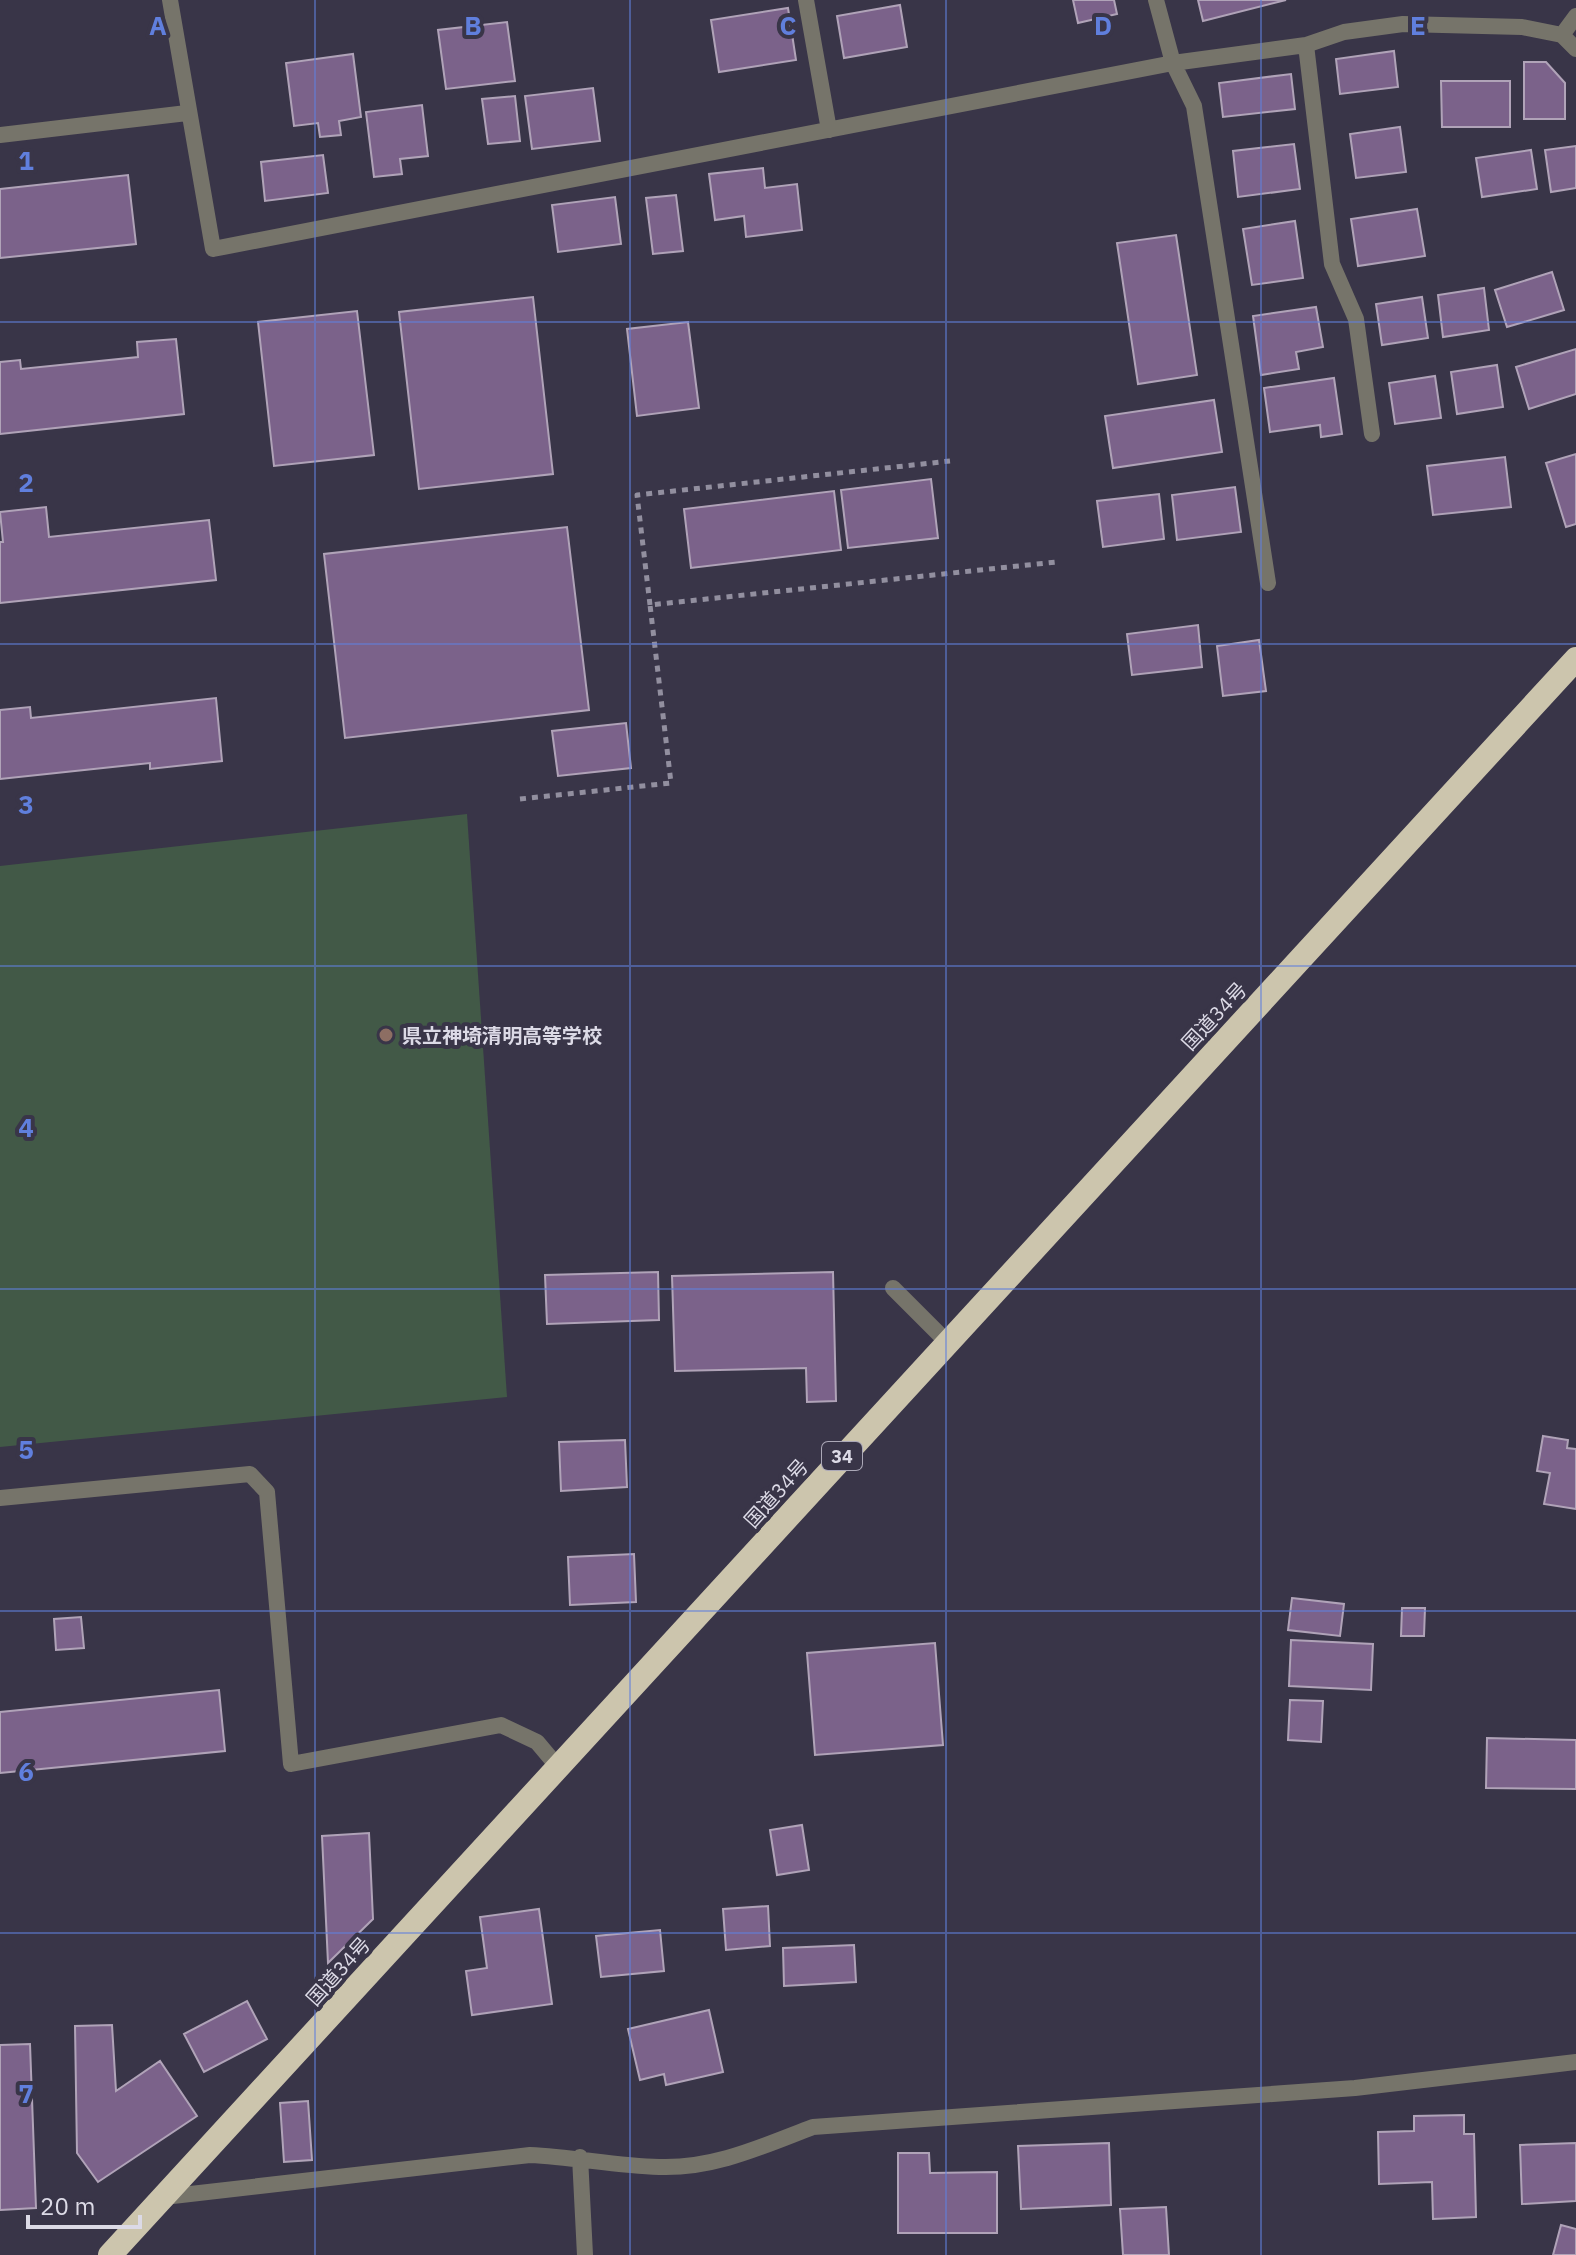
<svg xmlns="http://www.w3.org/2000/svg" width="1576" height="2255" font-family="'IBM Plex Sans','Noto Sans JP',sans-serif">
<style>
.green{fill:#425947}
.building{fill:#7b628a;stroke:#b0a3b8;stroke-width:2}
.lines{fill:none;stroke-linecap:round;stroke-linejoin:round}
.path{stroke:#928f9f;stroke-width:5;stroke-dasharray:6 6;stroke-linecap:butt}
.street{stroke:#76746a;stroke-width:16}
.highway{stroke:#ccc5ad;stroke-width:24}
.grid{fill:none;stroke:#607fdd;stroke-width:2;stroke-opacity:0.55}
.education-dot{fill:#8d6e63;stroke:#393548;stroke-width:3}
.labels{text-anchor:middle;dominant-baseline:central;stroke-width:8;stroke-linejoin:round;paint-order:stroke}
.shield{fill:#393548;stroke:#aba8b7;stroke-width:2}
.shield-label{font-size:18px;font-weight:bold;fill:#dcdae6}
.street-label{font-size:20px;fill:#dcdae6;stroke:#393548}
.poi-label{font-size:20px;font-weight:bold;fill:#dcdae6;stroke:#393548;text-anchor:start}
.grid-label{font-size:26px;text-anchor:middle;font-weight:bold;fill:#607fdd;stroke:#393548;stroke-width:8;stroke-linejoin:round;paint-order:stroke}
</style>
<rect width="100%" height="100%" fill="#393548"/>
<path class="green" d="M467 814 507 1397 0 1447V866Z"/>
<path class="building" d="M1073 0H1114L1117 14 1078 23Z
M1198 0H1286L1203 21Z
M900 5 907 47 844 58 837 16Z
M788 8 796 60 719 72 711 20Z
M507 22 515 81 446 89 438 30Z
M1394 51 1398 87 1340 94 1336 59Z
M353 54 361 117 339 121 341 135 320 137 318 123 294 126 286 63Z
M1524 62H1546L1565 83V119H1524Z
M1291 74 1295 109 1223 117 1219 83Z
M1441 81H1510V127H1442Z
M593 88 600 141 532 149 525 96Z
M515 96 520 141 488 144 482 99Z
M422 105 428 156 400 159 402 174 374 177 366 112Z
M1400 127 1406 172 1356 178 1350 134Z
M1294 144 1300 189 1238 197 1233 151Z
M1576 146V188L1551 192 1545 150Z
M1531 150 1537 189 1482 197 1476 158Z
M323 155 328 193 265 201 261 162Z
M763 168 765 188 797 184 802 230 746 237 744 216 715 220 709 174Z
M128 175 136 244 0 258V189Z
M676 195 683 251 653 254 646 198Z
M615 197 621 244 558 252 552 205Z
M1417 209 1425 256 1358 266 1351 219Z
M1295 221 1303 278 1252 285 1243 229Z
M1176 235 1197 375 1138 384 1117 243Z
M1552 272 1564 310 1507 327 1495 290Z
M1484 288 1489 330 1443 337 1438 295Z
M533 297 553 474 419 489 399 312Z
M1422 297 1428 338 1382 345 1376 304Z
M1316 307 1323 347 1296 352 1299 369 1261 375 1253 316Z
M357 311 374 455 274 466 258 322Z
M688 322 699 408 637 416 627 329Z
M176 339 184 414 0 434V362L20 360 21 369 138 357 137 342Z
M1576 349V394L1529 409 1516 367Z
M1497 365 1503 407 1457 414 1451 372Z
M1435 376 1441 418 1395 424 1389 383Z
M1334 378 1342 434 1321 437 1320 425 1270 432 1264 388Z
M1214 400 1222 452 1113 468 1105 416Z
M1576 454V524L1566 527 1546 463Z
M1505 457 1511 507 1433 515 1427 466Z
M931 479 938 538 848 548 841 490Z
M1235 487 1241 532 1177 540 1172 495Z
M834 491 841 550 691 568 684 509Z
M1159 494 1164 539 1103 547 1097 501Z
M46 507 49 537 209 520 216 580 0 603V542H3L0 512Z
M567 527 589 710 345 738 324 554Z
M1198 625 1202 667 1132 675 1127 634Z
M1259 640 1266 691 1223 696 1217 646Z
M216 698 222 761 150 769V763L0 779V710L30 707 31 718Z
M626 723 631 768 558 776 552 731Z
M658 1272 659 1320 547 1324 545 1275Z
M833 1272 836 1401 807 1402 806 1368 675 1371 672 1276Z
M1543 1436 1568 1440 1567 1448 1576 1449V1509L1544 1504 1550 1473 1537 1471Z
M625 1440 627 1487 561 1491 559 1442Z
M634 1554 636 1602 570 1605 568 1557Z
M1292 1598 1344 1604 1340 1636 1288 1630Z
M1402 1608H1425L1424 1636H1401Z
M81 1617 84 1648 56 1650 54 1619Z
M1291 1640 1373 1644 1371 1690 1289 1686Z
M935 1643 943 1745 815 1755 807 1653Z
M219 1690 225 1751 0 1773V1712Z
M1290 1700 1323 1701 1321 1742 1288 1740Z
M1487 1738 1576 1740V1789L1486 1788Z
M802 1825 809 1870 777 1875 770 1830Z
M369 1833 373 1919 328 1963 322 1836Z
M768 1906 770 1946 726 1950 723 1909Z
M539 1909 552 2004 472 2015 466 1971 487 1968 480 1917Z
M660 1930 664 1971 601 1977 596 1936Z
M854 1945 856 1982 784 1986 783 1948Z
M247 2001 267 2039 204 2072 184 2034Z
M709 2010 723 2072 666 2085 664 2074 640 2080 628 2029Z
M112 2025 116 2091 160 2061 197 2116 98 2182 77 2153 75 2026Z
M30 2044 36 2208 0 2210V2045Z
M308 2101 312 2160 284 2162 280 2103Z
M1464 2115V2134H1474L1476 2217 1433 2219 1432 2182 1379 2184 1378 2132 1414 2131V2116Z
M1109 2143 1111 2205 1021 2209 1018 2146Z
M1576 2143V2201L1522 2204 1520 2145Z
M898 2153H929L930 2173 997 2172V2233H898Z
M1166 2207 1169 2255H1123L1120 2209Z
M1561 2225 1576 2229V2255H1553Z"/>
<g class="lines">
<path class="path" d="M650 605 637 495 950 461
M520 799 671 783 650 605 1056 562"/>
<path class="street" d="M170 0 213 249 1173 63 1306 45 1344 32 1403 24 1522 27 1562 35 1576 49
M806 0 829 130
M1156 0 1173 63 1194 106 1268 583
M1562 35 1576 16
M1306 45 1332 264 1356 319 1372 434
M0 135 187 113
M893 1288 947 1342
M0 1498 250 1474 267 1492 291 1764 501 1725 537 1742 558 1767
M580 2157 585 2255
M164 2197 530 2155C574 2157 616 2166 659 2167 714 2169 763 2146 813 2127L1355 2088 1576 2062"/>
<path class="highway" d="M110 2255 1576 659"/>
</g>
<path class="grid" d="M315 0V2255M630 0V2255M946 0V2255M1261 0V2255M0 322H1576M0 644H1576M0 966H1576M0 1289H1576M0 1611H1576M0 1933H1576"/>
<circle class="education-dot" cx="386" cy="1035" r="8"/>
<g class="labels">
<rect class="shield" x="822" y="1442" width="40" height="28" rx="6"/>
<g class="shield-label">
<text x="842" y="1456">34</text>
</g>
<g class="street-label">
<text transform="translate(1214 1016) rotate(-47)">国道34号</text>
<text transform="translate(776 1493) rotate(-48)">国道34号</text>
<text transform="translate(338 1971) rotate(-48)">国道34号</text>
</g>
<g class="poi-label">
<text x="402" y="1035">県立神埼清明高等学校</text>
</g>
</g>
<g class="grid-label">
<text x="158" y="35">A</text>
<text x="473" y="35">B</text>
<text x="788" y="35">C</text>
<text x="1103" y="35">D</text>
<text x="1418" y="35">E</text>
<text x="26" y="170">1</text>
<text x="26" y="492">2</text>
<text x="26" y="814">3</text>
<text x="26" y="1137">4</text>
<text x="26" y="1459">5</text>
<text x="26" y="1781">6</text>
<text x="26" y="2103">7</text>
</g>
<path d="M28 2215v12h112v-12" fill="none" stroke="#dcdae6" stroke-width="4"/>
<text x="40" y="2215" font-size="24" fill="#dcdae6" stroke="#393548" stroke-width="6" paint-order="stroke">20 m</text>
</svg>
